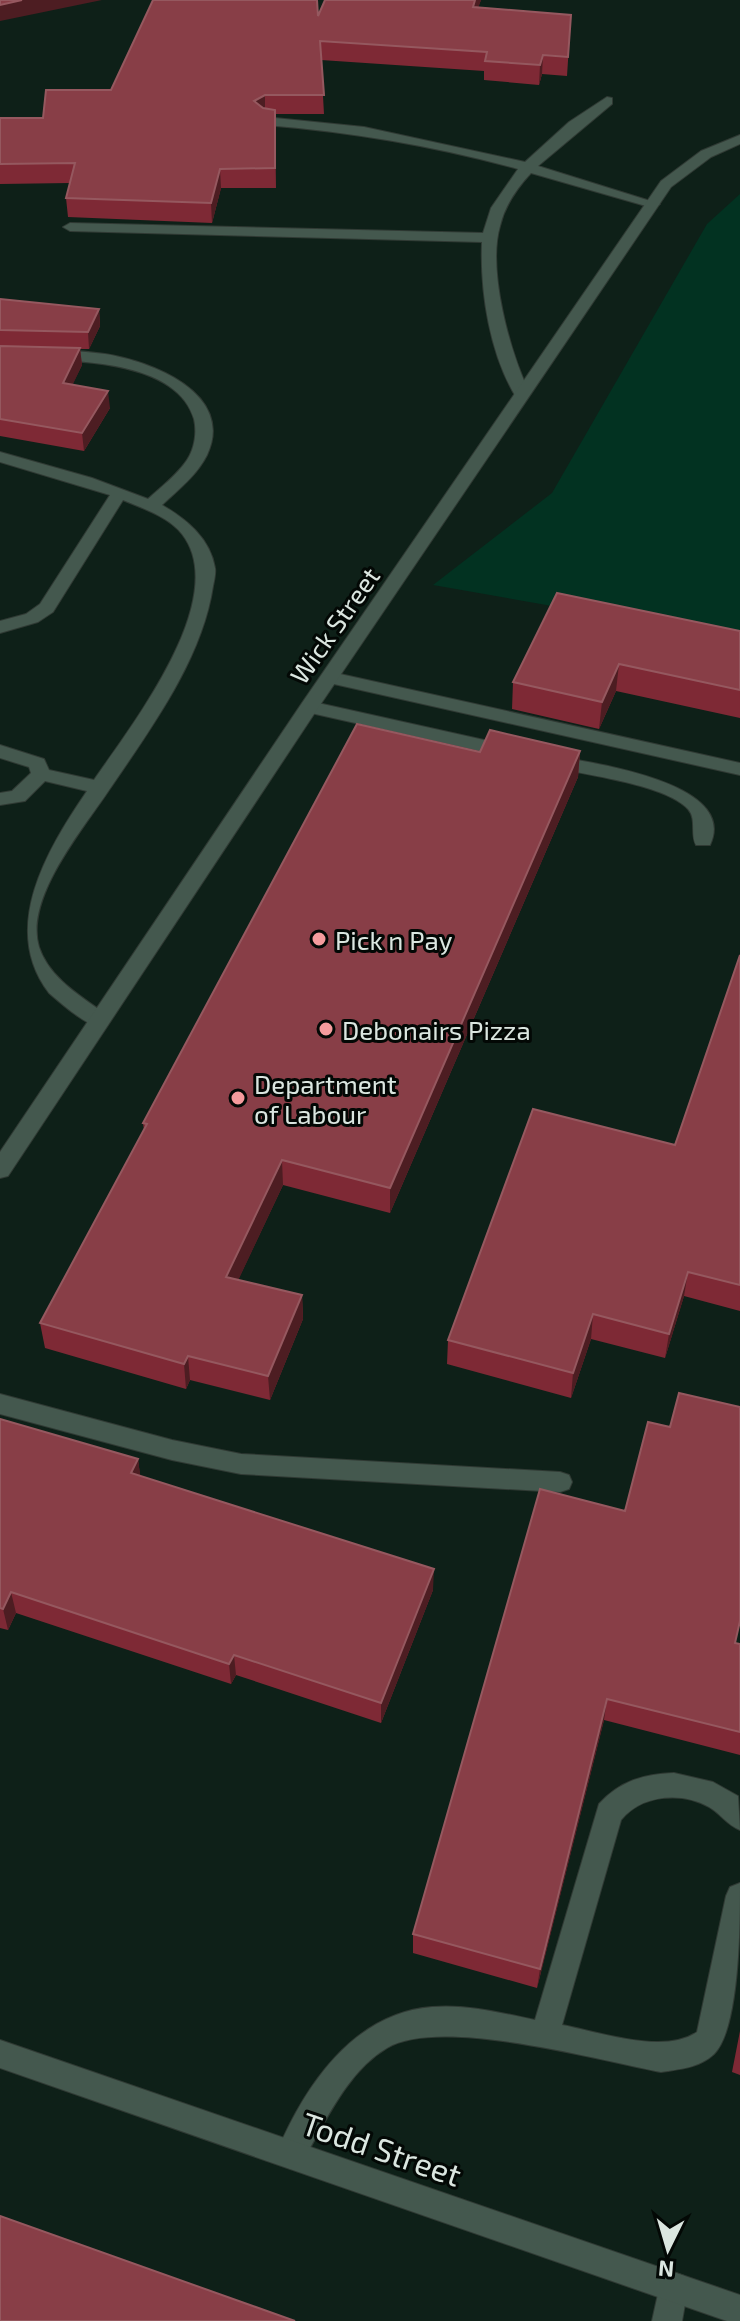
<svg xmlns="http://www.w3.org/2000/svg" width="740" height="2321" font-family="'Exo 2',sans-serif">
<style>
.green{fill:#023221}
.lines{fill:none;stroke-linecap:round;stroke-linejoin:round}
.service-casing{stroke:#303a34;stroke-width:2}
.minor-casing{stroke:#303a34;stroke-width:2}
.service{fill:#44584e;fill-rule:evenodd}
.minor{fill:#44584e;fill-rule:evenodd}
.wall{fill:#7e2935}
.shaded-wall{fill:#4d1d22}
.building{fill:#883e47;stroke:#95585f;stroke-width:2}
.poi-dot{fill:#f59b9d;stroke:#030805;stroke-width:3}
.labels{text-anchor:middle;dominant-baseline:central;stroke-width:6;stroke-linejoin:round;paint-order:stroke}
.street-label{font-size:26px;fill:#dbe6e0;stroke:#030805}
.poi-label{font-size:26px;fill:#dbe6e0;stroke:#030805;text-anchor:start}
.near-street-label{font-size:32px;fill:#dbe6e0;stroke:#030805}
</style>
<rect width="100%" height="100%" fill="#0e2018"/>
<path class="green" d="M740 194V639L433 585 552 493 707 224Z"/>
<g class="lines">
<g class="service-casing">
<path id="service" d="M607 97 612 98V104L538 166 660 204 653 208 531 173C517 188 505 205 500 226 487 270 510 353 530 394L522 399 516 397C490 354 480 293 482 242L70 231 63 227 70 223 483 233 491 208 518 169C435 146 351 132 265 125L258 121 265 117 364 127 525 162 569 122Z
M0 350C35 350 70 349 105 354 150 361 236 393 207 455 197 475 178 490 162 505 186 519 210 538 215 568 216 573 214 581 213 586 202 660 149 731 109 790 84 828 24 898 39 947 49 978 82 997 107 1015L110 1020 107 1025 100 1028C82 1022 63 1005 49 993 0 929 46 851 87 791L45 781 25 801 0 805V793L12 791 31 773 29 767 0 758V745L44 759 49 770 94 780C131 726 232 598 182 534 169 517 142 508 123 500L53 612 38 622 0 633V621L26 614 40 604 110 495 0 462V452L92 478 148 499C161 487 177 475 187 460 195 448 197 432 194 419 175 354 52 360 0 360Z
M331 672 740 763V775L325 682 322 678Z
M309 701 511 746 520 752 511 758 302 711 300 707Z
M552 755C587 763 740 781 710 845H696C690 834 697 819 688 809 664 783 580 775 545 765L543 761 545 757Z
M0 1394 172 1440 241 1454 560 1472 569 1475 572 1482 569 1489 560 1492 241 1474 172 1460 0 1414Z
M674 1773 713 1782 738 1796 740 1830C727 1825 721 1814 709 1807 681 1791 641 1795 621 1820L562 2025C599 2032 664 2055 697 2032L726 1896 730 1887 740 1883C740 1921 740 2028 714 2054 699 2068 680 2069 661 2072 598 2060 440 2016 387 2048 346 2072 324 2125 301 2164L291 2169 281 2164 276 2154C304 2087 353 2013 432 2007 467 2004 501 2013 535 2020L599 1804C620 1781 644 1774 674 1773Z
M673 2272 684 2276 688 2287 682 2321H652L662 2276Z"/>
</g>
<g class="minor-casing">
<path id="minor" d="M740 135V144L711 157 671 187 316 711 8 1176 0 1178V1152L302 703 661 181 701 151Z
M0 2040 740 2295V2321H727L0 2068Z"/>
</g>
<use href="#service" class="service"/>
<use href="#minor" class="minor"/>
</g>
<path class="wall" d="M481 0 478 7 571 15 567 76 542 74 539 85 484 80V71L321 60 324 114H275L276 188H221L212 223 68 217 66 198 70 183 0 184V118H43L111 90 318 16Z
M0 299 99 309 100 326 89 349H80L82 365 72 385 110 408 84 451 0 436Z
M740 631V718L616 691 599 729 512 709 513 682Z
M580 751 578 777 390 1213 283 1185 238 1280 302 1295 303 1319 270 1400 190 1380 186 1389 45 1348 40 1323 144 1130 143 1123 480 752Z
M740 955V1311L684 1296 665 1358 591 1339 571 1398 447 1364 448 1340 675 1145Z
M0 1419 138 1459 140 1476 433 1590 381 1723 236 1675 231 1684 16 1613 8 1630 0 1628Z
M540 1489 735 1643 740 1644V1755L604 1720 537 1988 413 1953V1934Z
M740 2031V2075L732 2072Z"/>
<path class="shaded-wall" d="M22 0H102L0 21V5Z
M475 0H481L472 26 473 7Z
M543 55 542 74 539 85 540 65Z
M265 95V114L254 101Z
M220 169 221 188 212 223 211 203Z
M99 309 100 326 89 349 88 332Z
M80 348 82 365 65 401 63 383Z
M108 391 110 408 84 451 82 433Z
M619 664 616 691 599 729 602 702Z
M580 751 578 777 390 1213V1188Z
M282 1160 283 1185 228 1302 226 1277Z
M688 1272 684 1296 665 1358 669 1334Z
M302 1295 303 1319 270 1400 268 1376Z
M593 1314 591 1339 571 1398 573 1373Z
M188 1356 190 1380 186 1389 184 1364Z
M138 1459 141 1481 131 1473Z
M434 1569 433 1590 381 1723V1703Z
M11 1592 16 1613 8 1630 3 1609Z
M234 1655 236 1675 231 1684 229 1664Z
M607 1699 604 1720 537 1988 540 1969Z"/>
<path class="building" d="M0 0H22L0 5Z
M153 0H317L318 16 325 0H475L473 7 571 15 568 57 543 55 540 65 485 61 487 52 320 41 324 95H265L254 101 263 108 275 110V168L220 169 211 203 66 198 75 163 0 164V118H43L46 90H111Z
M0 299 99 309 88 332 0 330Z
M0 346 80 348 63 383 108 391 82 433 0 419Z
M557 593 740 631V690L619 664 602 702 513 682Z
M357 724 480 752 490 730 580 751 390 1188 282 1160 226 1277 302 1295 268 1376 188 1356 184 1364 40 1323 147 1124 143 1123Z
M740 955V1285L688 1272 669 1334 593 1314 573 1373 448 1340 533 1109 675 1145Z
M679 1393 740 1407V1621L735 1643 740 1644V1732L607 1699 540 1969 413 1934 540 1489 625 1511 648 1422 670 1427Z
M0 1419 138 1459 131 1473 434 1569 381 1703 234 1655 229 1664 11 1592 3 1609 0 1608Z
M0 2216 295 2321H0Z"/>
<g class="poi-dot">
<circle cx="319" cy="939" r="8"/>
<circle cx="326" cy="1029" r="8"/>
<circle cx="238" cy="1098" r="8"/>
</g>
<g class="labels">
<g class="street-label">
<text transform="translate(334 625) rotate(-55)">Wick Street</text>
</g>
<g class="poi-label">
<text x="335" y="939">Pick n Pay</text>
<text x="342" y="1029">Debonairs Pizza</text>
<text x="254" y="1083">Department<tspan x="254" dy="30">of Labour</tspan></text>
</g>
<g class="near-street-label">
<text transform="translate(382 2148) rotate(19)">Todd Street</text>
</g>
</g>
<g transform="translate(668 2249) rotate(185)" stroke="#030805" stroke-width="6" paint-order="stroke">
<path d="M0-6L14 30L0 20L-14 30Z" fill="#dbe6e0"/>
<text y="-12" font-size="22" font-weight="bold" text-anchor="middle" fill="#dbe6e0">N</text>
</g>
</svg>
